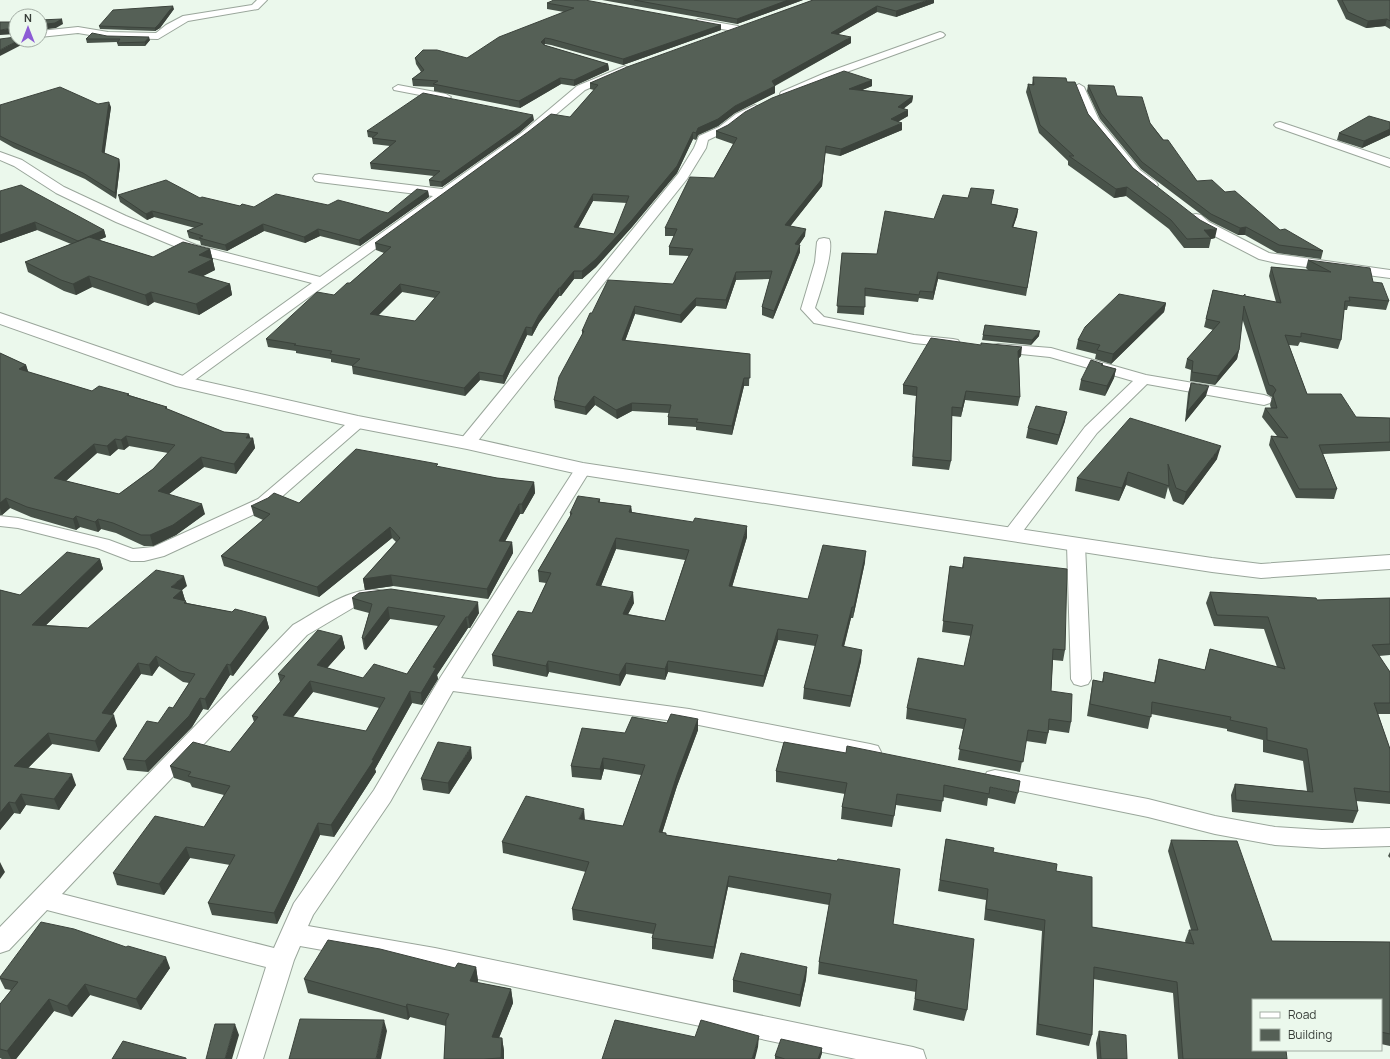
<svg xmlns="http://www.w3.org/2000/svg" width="1390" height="1059" font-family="Manrope,sans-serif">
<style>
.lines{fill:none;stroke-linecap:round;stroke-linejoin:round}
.minor-casing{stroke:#9aa69b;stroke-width:2}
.tertiary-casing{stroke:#9aa69b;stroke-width:2}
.minor{fill:#fff;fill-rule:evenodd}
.tertiary{fill:#fff;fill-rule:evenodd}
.wall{fill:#49534a;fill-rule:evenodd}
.shaded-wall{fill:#3c433c}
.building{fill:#556056;stroke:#3c433c;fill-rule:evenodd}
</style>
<rect width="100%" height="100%" fill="#ebf8ec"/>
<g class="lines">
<g class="minor-casing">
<path id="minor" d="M257 0H267L258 9 188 21 158 39 108 38 78 33 40 37V31L78 27 108 32 156 33 166 25 183 16 252 5Z
M698 19 738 26 743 29 738 32 695 24 693 22Z
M940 32 943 33 945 35 943 37 833 77 789 96H781L780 94 781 92 825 73Z
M625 66 630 69 629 71 585 90 528 138 188 385 183 387 178 385 175 382 178 379 312 283 186 251 116 222 56 193 14 166 0 160V152L22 160 64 187 126 216 196 245 320 277 433 196 319 182 315 181 313 178 315 175 319 174 442 189 520 134 577 86Z
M1079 84 1084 87 1099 120 1140 170 1156 182 1158 185 1156 188H1148L1132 176 1088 121 1074 87Z
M398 85 446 94 451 97 446 100 394 90 393 88Z
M755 105 760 108 759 110 744 118 727 131 708 140 706 148 687 179 473 447 467 448 461 447 459 443 461 439 678 174 694 148 699 136 719 127 736 114Z
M1280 122 1390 159V167L1276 127 1274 125 1276 123Z
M1196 214 1201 215 1209 222 1269 253 1390 270V278L1276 263 1259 259 1199 228 1190 218 1191 215Z
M824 238 829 239C835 249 819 296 815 308L824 317 914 335 953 339 958 340 960 343 958 346 953 347 914 343 814 323 801 309 815 262 817 242 819 239Z
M998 344 1051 348 1146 375 1264 395 1270 397 1272 400 1270 403 1264 405 1147 384 1097 433 1017 539 1011 540 1005 539 1002 535 1005 531 1085 427 1133 381 1050 357 993 351 991 348 993 345Z
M358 417 364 419 366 422 364 425 270 507 164 556 144 561H131L97 548 18 528 0 526V516L18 518 109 540 133 549 153 547 258 499 352 419Z
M583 464 589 465 591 469 461 678 689 709 870 744 878 746 881 752 878 758 870 760 689 723 453 691 390 802 313 915 308 926 435 948 913 1047 923 1050 926 1059H856L435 970 300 946 294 960 263 1059H237L266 967 47 910 9 950 0 953V927L293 625C317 612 354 583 383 591L386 595 383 599 361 603 307 635 62 894 274 948 294 903 374 790 440 678 575 469 577 465Z
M1076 539 1082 541 1085 545 1091 679 1088 684 1081 686 1074 684 1071 679 1067 545 1070 541Z
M995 770 1148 799 1215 816 1275 827 1322 830 1390 828V846L1322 848 1275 845 1215 834 1148 817 987 784 984 778 987 772Z"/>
</g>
<g class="tertiary-casing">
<path id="tertiary" d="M0 313 189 378 358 416 467 437 583 463 1212 558 1261 564 1390 555V569L1261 578 1212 572 583 475 467 449 358 428 176 386 0 324Z"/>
</g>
<use href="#minor" class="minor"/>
<use href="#tertiary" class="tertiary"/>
</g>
<path class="wall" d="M602 0H803L737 24Z
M813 0 934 3 896 17 877 12 838 34 851 43 775 86V93L735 113 718 126 698 135 696 140 693 139 677 173 632 227 596 267 582 279H574L561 296H559L539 323 532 336 527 335 504 384 480 380 465 396 353 374 352 366 331 362V359L296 353V351L268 347 266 339 334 295 350 283 384 253 376 250 375 243 570 117 594 90 590 89V83ZM593 201 627 203 614 234 578 228ZM402 292 435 298 415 321 378 316Z
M1337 0H1390V29L1385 26 1366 28 1346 19Z
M547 3 721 25V30L623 65 551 45 545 44 544 45 608 64 609 70 574 86 561 84 520 108 434 91V87L413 86 412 79 421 72 416 64 415 58H467L564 12 547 9Z
M174 9 160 28 155 31 100 29 99 26Z
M107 36 150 40 145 46H118L117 42 87 43 86 39Z
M1033 77 1067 82 1088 114 1133 168 1215 238 1211 239 1209 248H1184L1169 229 1126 196 1114 198 1068 165V161L1039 133 1026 92 1028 84 1032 85Z
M872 80V86L862 90 913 96 912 102 904 108 908 116 898 122 902 130 840 156 825 153 822 186 790 226 805 236 799 245H800V252L773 319 762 315V307L770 279 736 280 726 309 696 306 681 323 635 314 625 341 750 354 749 386H744L732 435 696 430V427L668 425V417L669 413 632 411 617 419 595 405 586 415 555 408 554 400 582 335V331L592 313 673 284 689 256 669 255V247L674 236H665V228L714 178 733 144 716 138V131Z
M1088 85 1117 96 1150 123 1197 181 1225 192 1280 230 1323 251 1321 259 1277 253 1245 235H1238L1210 221 1141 169 1100 119 1087 91Z
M98 104 111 107 104 153 119 159 120 165 116 199 85 179 14 148 0 140V105Z
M534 120 519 133 442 187 430 186 429 180 434 176 371 169 370 163 390 146 373 144 372 138H373L368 137 367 131Z
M1390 122V135L1362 148 1337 140 1339 133Z
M0 191 104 230 106 237 99 240 153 257 210 249 215 270 202 276 230 284 232 295 199 315 154 302 148 306 92 287 76 295 64 291 28 272 25 262 71 244 37 230 0 243Z
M428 191 429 197 360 246 320 236 305 243 264 231 227 251 201 245 200 241 189 238 187 231 195 228 154 217 147 220 120 202 118 195 200 198 240 206 254 207 328 205 388 213Z
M992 204 1018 209 1017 216 1013 227 1037 232 1026 296 938 279 933 300 919 298 918 302 865 296 864 315 837 313 842 253 877 254 934 219Z
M1308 260 1373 282 1389 301 1386 310 1348 306 1347 310H1344L1341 340 1338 349 1300 342 1298 346 1289 345 1307 394 1356 417 1390 418V451L1323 454 1337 489 1334 499 1296 498 1269 445 1271 436H1277L1262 417 1265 408H1271L1270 405 1272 397 1270 396 1267 394 1242 318 1239 350 1237 359 1215 385 1190 381 1191 370 1185 368 1187 359 1213 330 1204 327 1213 290 1276 302 1269 276 1271 267 1309 271 1306 268Z
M1166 303 1164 312 1111 364 1095 359 1096 354 1076 349 1078 340Z
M985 325 1039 336 1031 345 982 340Z
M0 353 26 365 28 372 92 391 129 394V395L167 407V409L224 432 249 434 250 438H253L255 448 236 474 204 467 169 494 205 514 176 535 153 546H144L116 533 101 529 98 532 80 527 76 530 31 517 10 508 2 515H0ZM129 446 168 453 153 469 119 494 66 481 97 453 110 456 118 449 124 450Z
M1021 356 1019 358 1020 397 1018 406 965 400 961 417 952 416 951 461 949 470 912 466 916 396 903 394V385Z
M1103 364V366L1116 369 1114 378 1105 396 1079 390 1081 380Z
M1191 383 1206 396 1185 422 1188 393Z
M1065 421 1057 445 1026 438 1028 428Z
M1217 459 1183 505 1173 501 1168 487 1165 499 1126 485 1119 501 1075 491 1077 478Z
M438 467 497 478 534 482 535 493 523 514H520L505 541 512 542 513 553 488 599 393 586 365 590 363 579 396 542 392 538 319 597 224 566 221 556 263 520 254 516 251 506 299 503Z
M600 499V502L631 506 632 512 747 537 732 587 808 599 865 562 853 618H851L844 647 861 661 850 707 803 699 804 688 815 646 778 640 763 687 668 672 665 680 626 674 620 686 549 672 547 677 493 666 492 655 532 613 546 583 539 582 538 571 570 517V513ZM616 549 685 560 665 621 628 614 634 603 601 586Z
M964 557 1065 650 1063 661 1053 660 1051 691 1071 722 1069 733 1049 730 1046 744 1026 741 1020 772 958 760 963 729 906 719 907 708 964 666 971 636 942 632 950 566 962 568Z
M100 559 103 569 46 625 88 628 187 586 182 590 185 600 187 603 232 612 266 617 269 628 233 676 230 675 208 710 203 709 192 727 148 772 127 770 123 759 173 708 189 683 183 682 159 666 152 676 141 674 112 715 117 726 99 752 52 744 28 768 76 785 59 810 26 805 20 814 14 813 0 830V590L20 595Z
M1210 592 1317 600 1390 598V655L1379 656 1390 672V714H1378L1390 749V804L1356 801 1358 811 1353 823 1232 812 1231 795 1235 784 1307 791 1303 761 1263 752V740L1227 731V729L1151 714 1148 729 1087 716 1093 680 1102 682 1104 672 1154 683 1159 659 1205 670 1210 649 1277 667 1264 629 1214 626 1206 603Z
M352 598 479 613 470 628H468L437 675 438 679 422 705 412 703 375 769 376 772 334 837 320 835 277 924 212 915 208 903 230 865 190 858 164 895 117 885 113 873 204 827 224 795 192 787 190 783 174 778 170 766 230 752 254 722 252 716 280 682 278 674 342 636 345 648 327 668 363 678 407 674 438 626 390 619 366 650 364 649 362 638 369 613 354 609ZM313 692 379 708 366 731 293 717Z
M698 719V730L677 786 662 833 666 835 837 861 893 924 967 1010 964 1021 913 1010 916 992 818 974 819 962 829 905 728 887 713 959 652 949V938L653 934 573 920 572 909 586 872 503 853 502 842 585 820 623 826 641 775 604 769 601 780 572 777 571 766 625 733 667 723Z
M784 742 1018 793 1015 804 988 798 987 806 943 797 941 812 896 805 892 827 841 819 842 807 845 794 776 782V771Z
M472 758 449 794 423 790 421 779Z
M946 839 1056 871 1092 927 1186 943 1185 941 1189 930H1191L1168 851 1171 840 1272 941 1390 942V1046L1381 1044V1000H1253L1287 1059H1178L1173 993 1093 979 1092 1035 1089 1046 1036 1035 1042 931 984 920 986 900 938 891Z
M1390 852V858L1388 856Z
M476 967 478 981 477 983 511 989 513 1003 499 1038H502L504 1051V1059H444L446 1026 410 1017 408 1020 308 993 304 979Z
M807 967 806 979 800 1007 733 992V980Z
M170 968 141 1010 90 995 72 1017 54 1011 16 1059H2L0 1058V1004L11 990 5 989 0 979V977Z
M1099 1031 1127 1059H1097L1096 1043Z
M822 1053 820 1059H775V1056Z"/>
<path class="shaded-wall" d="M788 0H803L737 24V19Z
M928 0H934V3L896 17V11Z
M173 6 174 9 160 28 155 31V28Z
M877 6V12L830 39 831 33Z
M62 19 63 24 56 28 40 30V25Z
M1387 19 1385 26 1366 28 1368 21Z
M721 25V30L623 65V59Z
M14 28 16 34 0 35V30Z
M149 37 150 40 145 46V42Z
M851 37V43L772 87V81Z
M545 38V44L542 48 541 42Z
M19 40H31L0 56V50Z
M608 64 609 70 574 86V80Z
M560 78 561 84 520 108 519 101Z
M872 80V86L848 96 849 89Z
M775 86V93L735 113 718 126 698 135 696 140V133L698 128 735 106Z
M913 96 912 102 897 114 898 107Z
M109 102 111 107 104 158 102 152Z
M908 110V116L890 126 891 119Z
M533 115 534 120 519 133 442 187 441 182Z
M902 123V130L840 156 841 149Z
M1390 129V135L1362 148 1364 141Z
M693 132V139L677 173 632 227 596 267 582 279V271L596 259Z
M826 146 822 186 785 233V225Z
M119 159 120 165 116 199 115 193Z
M1127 187 1126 196 1114 198 1116 189Z
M428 191 429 197 360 246 359 240Z
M593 194V201L575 234 574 227Z
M1018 209 1017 216 1011 234 1012 227Z
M152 211 154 217 147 220 146 214Z
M35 222 37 230 0 243V235Z
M263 224 264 231 227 251 225 245Z
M1246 227 1245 235H1238L1240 228Z
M318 229 320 236 305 243 304 237Z
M806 229 805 236 794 252 795 244Z
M1217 229 1215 238 1211 239 1204 230Z
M104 230 106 237 80 248 78 241Z
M800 245V252L773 319 774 311Z
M210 249 215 270 190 283 188 272 199 255Z
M574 271V279L561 296 560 288Z
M736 272V280L726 309V300Z
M938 272V279L933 300V292Z
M89 276 92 287 76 295 73 284Z
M230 284 232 295 199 315 196 304Z
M400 284 402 292 371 322 370 314Z
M559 288V296L539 323 532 336V328L539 315Z
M151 292 154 302 148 306 145 295Z
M696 298V306L681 323 680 315Z
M1166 303 1164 312 1111 364 1113 354Z
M635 306V314L622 349V340Z
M526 327 527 335 504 384 503 376Z
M1040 331 1039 336 1031 345 1032 340Z
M1022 347 1021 356 1017 360 1018 351Z
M1239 350 1237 359 1215 385 1218 376Z
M26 365 29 374 19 369Z
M1116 369 1114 378 1105 396 1107 386Z
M479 372 480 380 465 396 464 388Z
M744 378V386L732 435V426Z
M1209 386 1206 396 1185 422 1187 412Z
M966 391 965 400 961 417 962 408Z
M594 396 595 405 586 415 585 407Z
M632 403V411L617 419 616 410Z
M1067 412 1065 421 1057 445 1059 435Z
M249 434 251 441 253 438 255 448 236 474 234 464 246 438Z
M126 436 129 446 124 450 121 440Z
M115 439 118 449 110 456 107 446Z
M94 444 97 453 58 488 54 478Z
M1221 446 1217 459 1183 505 1186 492Z
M201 457 204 467 160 501 158 491Z
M1128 472 1126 485 1119 501 1122 488Z
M534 482 535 493 523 514 522 504Z
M6 498 10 508 2 515 0 508V503Z
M202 504 205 514 176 535 153 546 150 535Z
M519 504 520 514 500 551 499 541Z
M631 506 632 517 629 512Z
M76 516 80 527 76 530 73 519Z
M98 519 101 529 98 532 95 522Z
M747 526V537L729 597V586Z
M390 527 392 538 319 597 317 587Z
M616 538V549L597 596 596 585Z
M512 542 513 553 488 599 487 589Z
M866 551 865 562 853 618 854 607Z
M100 559 103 569 36 635 32 625Z
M391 575 393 586 365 590 363 579Z
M184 576 187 586 182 590 185 600 177 609 171 587Z
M633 592 634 603 623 624V614Z
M478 602 479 613 470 628 468 617Z
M388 607 390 619 366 650 364 639Z
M852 607 851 618 841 657 842 646Z
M266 617 269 628 233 676 230 665Z
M466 617 468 628 437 675 438 679 422 705 421 693 433 667Z
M778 629V640L763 687 764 676Z
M342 636 345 648 320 676 317 665Z
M862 650 861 661 850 707 851 696Z
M156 656 159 666 152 676 149 665Z
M548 661 549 672 547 677 546 666Z
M668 661V672L665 680V669Z
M138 663 141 674 106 724 102 713Z
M626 663V674L620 686 619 675Z
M227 664 230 675 208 710 205 699Z
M310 681 313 692 286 726 283 715Z
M410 691 412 703 375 769 376 772 334 837 331 825 372 760Z
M200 698 203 709 192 727 148 772 145 761Z
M114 715 117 726 99 752 95 741Z
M698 719V730L677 786 659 843V832L677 775Z
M48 733 52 744 19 777 14 766Z
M471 747 472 758 449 794 448 783Z
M603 758 604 769 601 780 600 769Z
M72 774 76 785 59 810 54 799Z
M21 794 26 805 20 814 15 803Z
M9 802 14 813 0 830V813Z
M584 809 585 820 579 819Z
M318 823 320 835 277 924 274 913Z
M186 847 190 858 164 895 159 884Z
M0 862 5 872 0 879Z
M729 876 728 887 713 959 714 947Z
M166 957 170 968 141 1010 136 999Z
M476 967 478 981 472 994 470 981Z
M807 967 806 979 800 1007V995Z
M85 984 90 995 72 1017 67 1006Z
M511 989 513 1003 494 1050 492 1037Z
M49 999 54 1011 16 1059H11L7 1051Z
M407 1004 410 1017 408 1020 406 1007Z
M384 1020 387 1031 381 1059H376Z
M235 1024 239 1035 232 1059H225Z
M759 1036 758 1047 755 1059H752Z
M502 1038 504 1051V1059H502L501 1058Z
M822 1048V1053L820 1059H818Z"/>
<path class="building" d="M554 0H585L721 25 623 59 551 39 545 38 541 42 544 45 608 64 574 80 560 78 519 101 433 84 438 81 412 79 424 70 415 58 423 50H437L467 58 499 37 574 8 547 3Z
M634 0H788L737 19Z
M813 0H928L896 11 877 6 831 33 851 37 772 81 775 86 735 106 718 119 698 128 696 133 693 132 677 166 632 220 596 259 582 271H574L560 288H559L539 315 532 328 526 327 503 376 479 372 464 388 352 366 360 359 330 354 332 351 294 345 296 344 266 339 317 292 334 295 347 283H350L391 247 375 243 528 132 551 114 570 117 598 85 590 83 627 67ZM593 194 629 196 614 234 574 227ZM400 284 440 292 415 321 370 314Z
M1342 0H1390V21L1387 19 1368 21 1348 12Z
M173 6 159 24 155 28 99 26 113 10Z
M62 19 55 23 40 25V20Z
M0 22H16V33L14 28 0 30Z
M92 33 107 36 149 37 145 42 117 43 120 39H86Z
M16 37V40H19L0 50V39Z
M844 71 872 80 849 89 913 96 898 107 908 110 891 119 902 123 841 149 826 146 822 179 785 225 806 229 795 244 800 245 774 311 762 307 772 271 736 272 726 300 696 298 680 315 635 306 622 340 750 354V378H744L732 426 696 422 698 419 668 417 671 405 632 403 616 410 594 396 585 407 554 400 559 377 584 331H582L590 313H592L608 280 673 284 693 249 669 247 677 229 665 228 690 177 714 178 737 138 716 131 728 125 745 112 772 98Z
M1033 77 1066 78 1067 82H1075L1088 114 1133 168 1200 220 1217 229 1204 230 1211 238 1187 239 1171 220 1127 187 1116 189 1069 156H1074L1040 125 1028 84 1034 85Z
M1088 85 1114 86 1117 96 1142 97 1150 123 1163 140H1168L1197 181 1212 180 1225 192 1235 191 1280 230 1285 229 1323 251 1279 245 1246 227 1240 228 1211 214 1142 162 1101 113Z
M60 87 98 104 109 102 102 152 119 159 115 193 83 173 12 142 0 136V105Z
M423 93 533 115 519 127 441 182 429 180 440 171 370 163 396 141 372 138 378 133 367 131Z
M1369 116 1390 122V129L1364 141 1339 133Z
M166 180 200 198 202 197 240 206 242 204 254 207 276 194 328 205 338 200 388 213 417 189 428 191 359 240 318 229 304 237 263 224 225 245 199 238 203 236 187 231 203 224 152 211 146 214 118 195Z
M21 185 104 230 78 241 35 222 0 235V191Z
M971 188 994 190 991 204 1018 209 1012 227 1037 232 1027 288 938 272 933 292 920 291 919 295 865 288V307L837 306 842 253 877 254 885 211 934 219 943 195 968 198Z
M89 237 153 257 183 242 210 249 199 255 213 259 188 272 230 284 196 304 151 292 145 295 89 276 73 284 61 280 25 262Z
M1308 260 1370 268 1373 282 1382 283 1389 301 1349 297 1350 301H1345L1341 340 1301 333V337L1285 335 1307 394H1341L1356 417 1390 418V442L1319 445 1337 489H1299L1271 436 1288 438 1265 408H1277L1273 395 1276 390 1273 386 1269 385 1244 306 1239 350 1218 376 1192 372 1193 361 1187 359 1220 322 1206 319 1213 290 1243 296 1245 294V296L1281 303 1271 267 1331 272Z
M1119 294 1166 303 1113 354 1097 350 1100 345 1078 340 1085 327Z
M985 325 1040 331 1032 340 983 335Z
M931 338 981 345V343L1022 347 1018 351 1020 397 966 391 962 408 952 407 951 461 913 457 917 387 903 385Z
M0 353 26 365 19 369 92 391 99 386 129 394 127 395 167 407 165 408 224 432 249 434 246 438H253L234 464 201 457 158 491 202 504 173 525 150 535H141L113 523 98 519 95 522 76 516 73 519 27 507 6 498 0 503ZM126 436 175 445 153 469 119 494 54 478 94 444 107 446 115 439 121 440Z
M1091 360 1103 364 1101 365 1116 369 1107 386 1081 380Z
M1191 383 1209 386 1187 412Z
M1036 406 1067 412 1059 435 1028 428Z
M1130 418 1221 446 1186 492 1176 488 1168 464 1169 486 1128 472 1122 488 1077 478Z
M356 449 438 464 436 466 497 478 534 482 522 504H519L499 541 512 542 487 589 391 575 363 579 400 538 390 527 317 587 221 556 270 514 251 506 268 498 274 493 299 503Z
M578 496 600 499 598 502 631 506 629 512 693 522 695 518 747 526 729 586 808 599 823 545 866 551 854 607H852L842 646 862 650 851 696 804 688 818 635 778 629 764 676 668 661 665 669 626 663 619 675 548 661 546 666 492 655 518 611 532 613 551 573 538 571 572 513H570ZM616 538 689 550 665 621 623 614 633 592 596 585Z
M67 552 100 559 32 625 88 628 156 570 184 576 171 587 182 590 173 598 186 601 184 603 232 612 235 609 266 617 230 665 227 664 205 699 200 698 189 716 145 761 123 759 147 721 158 723 169 707 173 708 195 674 180 671 156 656 149 665 138 663 102 713 114 715 95 741 48 733 14 766 72 774 54 799 21 794 15 803 9 802 0 813V590L20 595Z
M964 557 1067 569 1065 650 1053 649 1051 691 1072 694 1071 722 1049 719 1048 733 1028 730 1023 762 959 749 966 719 907 708 918 658 964 666 973 625 943 621 950 566 963 568Z
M391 589 478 602 468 617H466L433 667 436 668 421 693 410 691 372 760H374L331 825 318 823 274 913 208 903 235 855 186 847 159 884 113 873 155 816 204 827 230 786 188 776 191 772 170 766 193 742 230 752 258 717 252 716 285 676 278 674 318 630 342 636 317 665 363 678 374 664 407 674 445 616 388 607 364 639 362 638 372 604 352 598 359 593ZM310 681 385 698 366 731 283 715Z
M1210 592 1316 598 1317 600 1390 598V644L1372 645 1390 672V703H1374L1390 749V792L1354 788 1358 811 1236 800 1235 784 1313 792 1307 749 1267 740V728L1230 720 1231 717 1152 702 1151 717 1090 704 1093 680 1103 682 1104 672 1155 683 1159 659 1205 670 1210 649 1285 669 1268 617 1217 615Z
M671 714 698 719 677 775 659 832 666 833V835L837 861 838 859 900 869 893 924 974 939 967 1010 915 999 917 980 819 962 831 894 729 876 714 947 652 938 656 924 572 909 589 862 502 842 526 796 584 809 579 819 623 826 645 765 603 758 600 769 571 766 582 728 625 733 632 717 667 723Z
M438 742 471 747 448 783 421 779Z
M784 742 846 753 847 746 1020 781 1018 793 990 787 989 794 944 785 943 801 897 794 894 816 842 807 847 783 776 771Z
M946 839 994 848 993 852 1057 864 1056 871 1092 877V927L1194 944 1189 930H1198L1171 840 1237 841 1272 941 1390 942V1034L1381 1032V1000H1253V1050H1286L1287 1059H1183L1177 982 1094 967 1092 1035 1038 1024 1045 920 986 909 988 889 940 880Z
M41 922 74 929 126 947 128 946 166 957 136 999 85 984 67 1006 49 999 7 1051 0 1049V1004L18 982 0 978V977Z
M328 940 380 949 455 968 458 963 476 967 470 981 511 989 492 1037 502 1038 501 1058 484 1059H444L446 1020 449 1014 407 1004 406 1007 304 979Z
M741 953 807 967 800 995 733 980Z
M300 1019 384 1020 376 1059H289Z
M615 1020 695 1037 701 1020 759 1036 752 1059H602Z
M215 1024H235L225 1059H206Z
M1099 1031 1126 1035 1127 1059H1101Z
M781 1039 822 1048 818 1059H785L775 1056Z
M123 1041 186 1058V1059H112Z"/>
<rect x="1252" y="999" width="130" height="52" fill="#ebf8ec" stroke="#a3ada4"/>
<rect x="1260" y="1012" width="20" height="6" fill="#ffffff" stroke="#a3ada4"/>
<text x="1288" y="1019" font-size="12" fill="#373d38">Road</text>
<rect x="1260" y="1029" width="20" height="12" fill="#556056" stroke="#a3ada4"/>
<text x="1288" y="1039" font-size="12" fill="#373d38">Building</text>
<g transform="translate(28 28)"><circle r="19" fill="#ebf8ec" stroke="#a3ada4"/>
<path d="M0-3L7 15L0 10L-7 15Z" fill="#8c5cd5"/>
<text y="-6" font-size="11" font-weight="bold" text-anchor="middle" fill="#373d38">N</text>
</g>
</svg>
